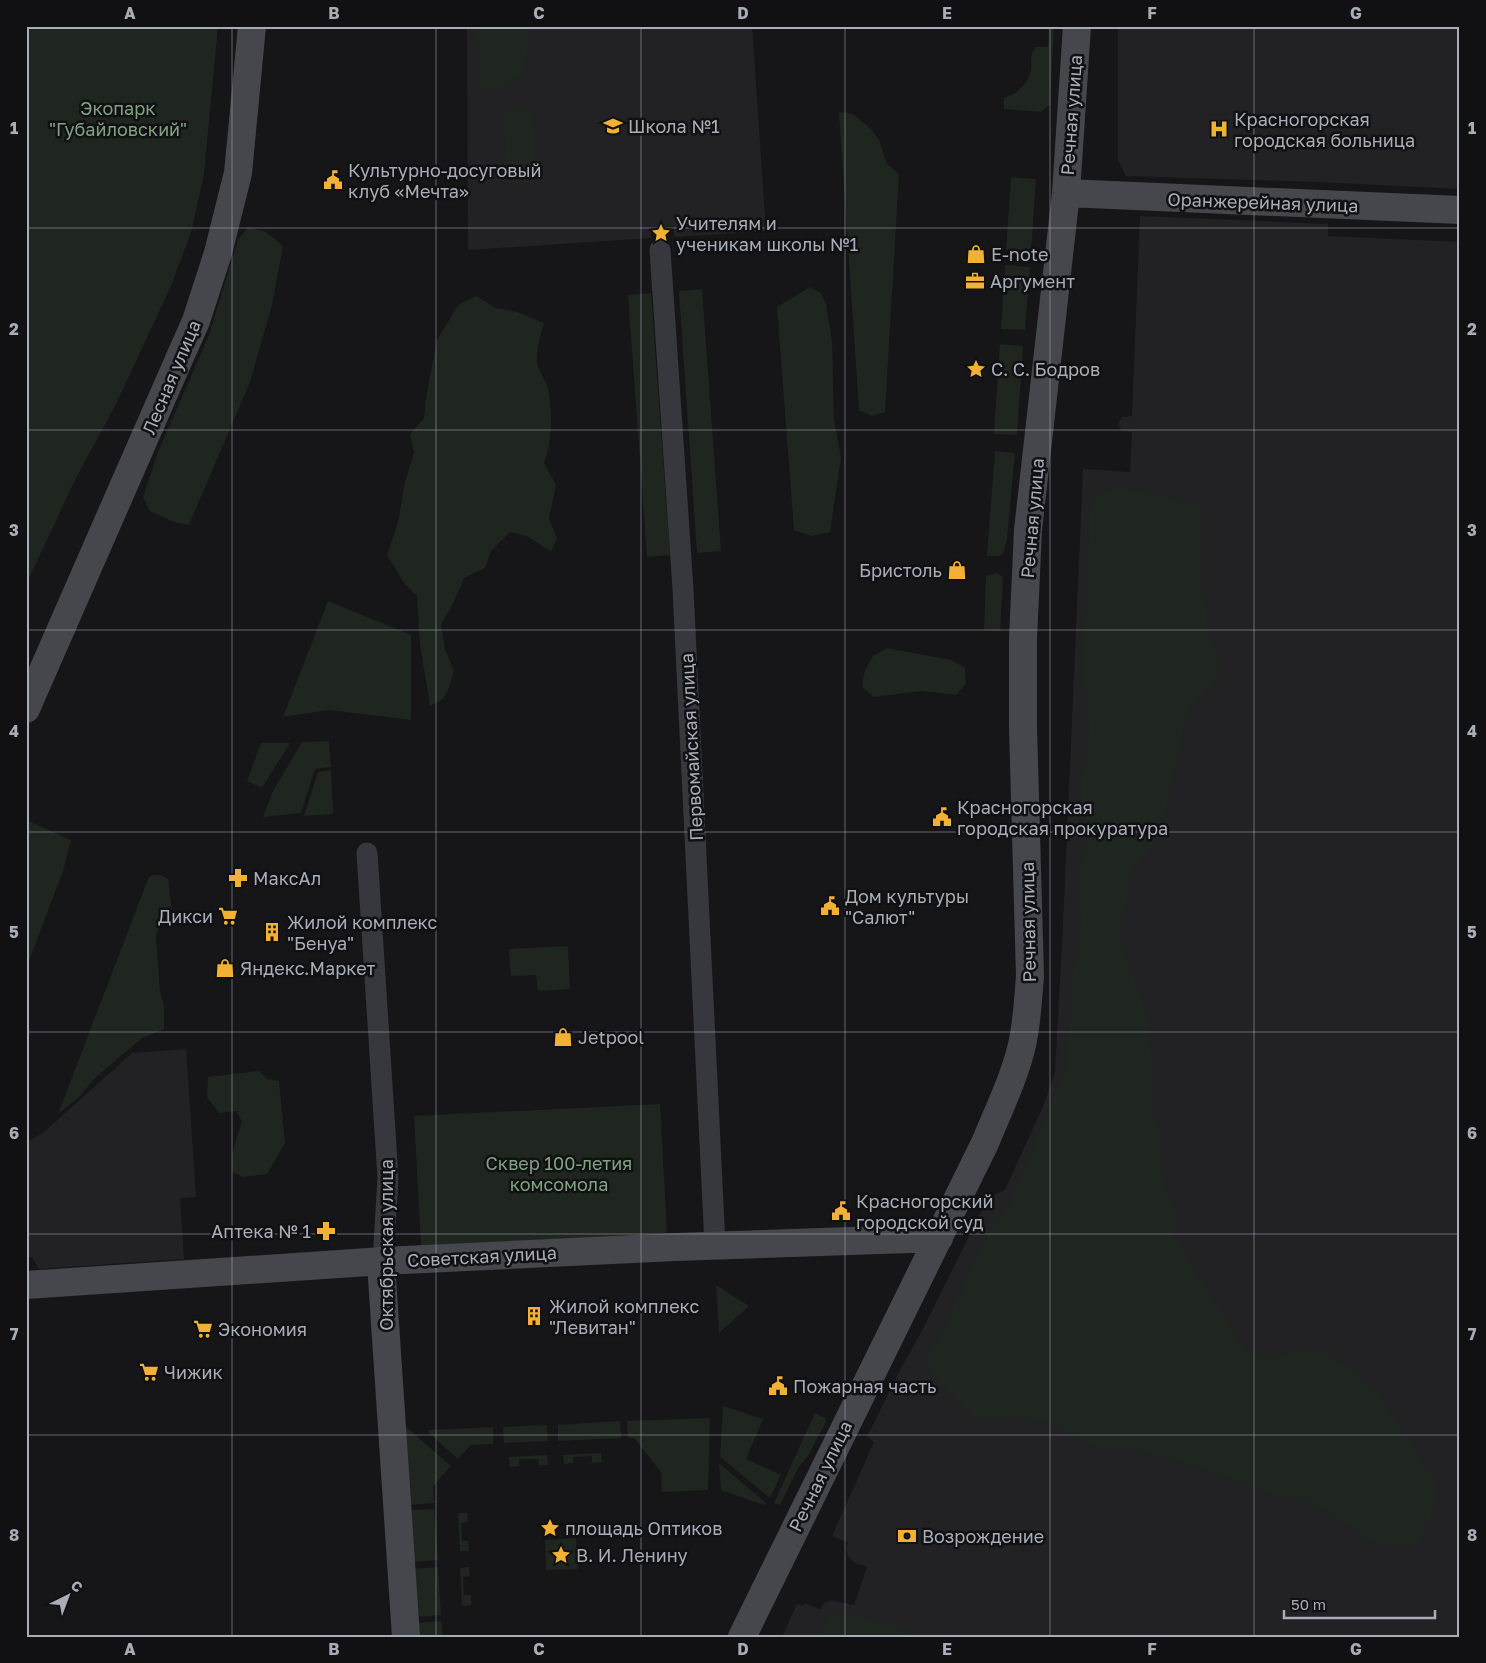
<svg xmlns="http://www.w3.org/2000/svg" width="1486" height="1663" font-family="'Golos Text',sans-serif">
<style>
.built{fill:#222225}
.green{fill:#1e261f}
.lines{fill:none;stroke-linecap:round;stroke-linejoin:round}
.street{stroke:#37383d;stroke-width:21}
.secondary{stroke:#45474d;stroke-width:28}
.grid{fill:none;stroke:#a8adb8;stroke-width:1;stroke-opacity:0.55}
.labels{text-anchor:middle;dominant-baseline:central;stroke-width:5;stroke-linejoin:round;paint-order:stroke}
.park-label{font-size:18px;fill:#7fa381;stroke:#111113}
.street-label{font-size:18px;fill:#a8adb8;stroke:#111113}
.poi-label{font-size:18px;fill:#a8adb8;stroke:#111113;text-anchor:start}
.neatline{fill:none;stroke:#a8adb8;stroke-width:2}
.grid-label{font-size:16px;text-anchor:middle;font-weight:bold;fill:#a8adb8}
</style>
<rect width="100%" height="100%" fill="#161618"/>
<path class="built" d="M467 26H752L766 231 674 237 673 226 651 227V238L468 250Z
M1118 26H1460V189L1318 182 1126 176 1118 160Z
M1140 216 1328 224V236L1460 242V1637H782L797 1604 803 1606 805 1603 820 1610 824 1603 831 1600 854 1605 867 1567 855 1563 849 1558 846 1550 848 1542 832 1536 874 1442 867 1437 899 1372 924 1327 988 1198 1005 1190 1044 1104 1055 1072 1063 926 1083 469 1130 472 1132 432 1121 431 1118 424 1122 417 1132 416Z
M186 1049 196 1197 180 1198 184 1259 39 1269 32 1257H26V1143L44 1132 132 1053Z"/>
<path class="green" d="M26 26H218L204 174 191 233 170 288 116 404 75 480 26 585Z
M475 26H529V41L522 76 494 92 479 87Z
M1049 26H1054L1050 105 1040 112 1004 109V98C1017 94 1028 84 1031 70 1032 61 1029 54 1036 47H1048Z
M533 108 536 182 506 183 503 109Z
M839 112 853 114 872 130 879 140 887 164 899 174 885 412 872 416 859 410Z
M1011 177 1036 179 1031 252 1006 250Z
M248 227 266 232 283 246 272 305 250 382 189 525 174 522 150 511 143 497 158 452 209 335 238 240Z
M1005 265 1030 267 1025 330 1001 329Z
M810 287 821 293 826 304 832 342 834 420 841 458 830 532 811 536 794 530 777 307Z
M702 289 721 551 697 553 679 291Z
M651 293 670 555 647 557 628 295Z
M476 296 496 308 517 312 544 323C541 335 536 348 537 361 538 372 546 379 548 389 553 412 552 441 544 463L556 485 549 518 557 539 551 552 529 537 510 532 491 551 485 568 464 578 453 604 441 624 445 649 454 671 448 690 443 699 430 706 420 644 417 596 404 583 387 555 398 522 405 482 414 453 410 434 424 418 426 397 437 340 458 305Z
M1000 344 1023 346 1017 435 994 434Z
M995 451 1015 453 1007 539 1003 554 998 556H987Z
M1118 487 1162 494 1202 506V588L1209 633 1218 654 1219 677 1189 707 1160 836 1131 873 1119 937 1148 1020V1041L1153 1064 1152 1109 1160 1130 1162 1174 1178 1215 1174 1236 1245 1350 1265 1358 1306 1347 1327 1352 1379 1392 1437 1485 1435 1506 1417 1546 1377 1545 1310 1501 1270 1495 1210 1472 1132 1449 1090 1447 1058 1425 1018 1418 978 1420 935 1377 926 1359 946 1324 988 1233 1011 1201 1066 1068 1071 987 1081 927 1079 867 1086 849 1080 789 1090 729 1082 669 1090 510 1098 491Z
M997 573 1003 577 1000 631 984 630 986 576Z
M328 601 411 635V720L329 710 283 717Z
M887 648 951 660 965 668 966 684 956 695 922 691 874 697 862 687 865 670 873 656Z
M329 741 331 767 315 769 301 813 263 817 272 793 302 742Z
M261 743H290L262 788 247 781Z
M331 770 333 814 304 816 318 772Z
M26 820 71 840 63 871 26 969Z
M152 875H160L168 879 172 911 168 917 161 921 156 936 160 992 164 1005V1029L142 1038 95 1078 79 1097 58 1114 148 879Z
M568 946 570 989 538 991 536 975 511 976 509 949Z
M259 1071 267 1079 279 1081 285 1143 267 1174 243 1177 232 1172V1154L242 1121 236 1111 219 1113 207 1097 208 1077Z
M660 1104 667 1233 421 1246 414 1116Z
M716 1285 749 1306 719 1333Z
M723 1406 763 1419 746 1459 781 1475 770 1498 720 1457Z
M815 1413 825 1418 826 1421 808 1456 798 1468 780 1505 774 1503Z
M710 1418 708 1490 662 1492 661 1472 634 1438H628L627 1421Z
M620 1421 621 1438 558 1441V1425Z
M404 1425 451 1466 433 1486 434 1503 409 1505Z
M547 1425 548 1441 504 1443 503 1427Z
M493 1427V1444L471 1445 458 1459 429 1433 428 1430Z
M601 1453 602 1462 592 1463V1456L573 1457V1463L564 1464 563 1455Z
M547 1455 548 1465H539L538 1459H519V1466L510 1467 509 1457Z
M719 1463 766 1503 764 1505 721 1490Z
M434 1509 438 1560 413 1562 410 1510Z
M458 1513H467L468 1522 461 1523 462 1541H468L469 1551H460Z
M576 1538 578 1569 546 1570 545 1540Z
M438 1567 441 1615 417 1617 413 1569Z
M469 1567 470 1576 463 1577 464 1595H471V1605L462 1606 460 1568Z
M839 1611 901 1627 917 1637H821L829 1615Z
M441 1621 443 1637H417V1623Z"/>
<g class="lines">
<path class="street" d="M660 250 683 589 715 1245
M367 853 388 1178 383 1261"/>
<path class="secondary" d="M1066 193 1460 210
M26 709 180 357 196 321 218 253 238 173 252 26
M383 1261 382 1278 406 1637
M26 1285 383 1261 675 1247 939 1238
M742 1637 985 1143C998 1111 1014 1079 1022 1045 1027 1023 1028 1000 1030 976L1023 727V639L1028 530 1066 193 1077 26"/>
</g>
<path class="grid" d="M232 26V1637M436 26V1637M641 26V1637M845 26V1637M1050 26V1637M1254 26V1637M26 228H1460M26 430H1460M26 630H1460M26 832H1460M26 1032H1460M26 1234H1460M26 1435H1460"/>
<defs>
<g id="school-bare" transform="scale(1.5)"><path d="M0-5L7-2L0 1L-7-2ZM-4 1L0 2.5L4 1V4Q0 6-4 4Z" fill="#f2b134" stroke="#111113" stroke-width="2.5" paint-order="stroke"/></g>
<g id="hospital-bare" transform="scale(1.5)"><path d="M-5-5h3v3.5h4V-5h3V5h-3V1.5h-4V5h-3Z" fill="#f2b134" stroke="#111113" stroke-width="2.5" paint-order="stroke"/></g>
<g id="civic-bare" transform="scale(1.5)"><path d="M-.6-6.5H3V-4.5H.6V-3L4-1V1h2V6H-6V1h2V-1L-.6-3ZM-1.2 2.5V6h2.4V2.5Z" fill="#f2b134" stroke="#111113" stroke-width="2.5" paint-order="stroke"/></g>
<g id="sight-bare" transform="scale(1.5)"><path d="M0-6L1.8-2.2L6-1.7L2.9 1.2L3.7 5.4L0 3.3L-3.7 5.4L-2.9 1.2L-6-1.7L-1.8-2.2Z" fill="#f2b134" stroke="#111113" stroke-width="2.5" paint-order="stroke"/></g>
<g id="shop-bare" transform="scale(1.5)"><path d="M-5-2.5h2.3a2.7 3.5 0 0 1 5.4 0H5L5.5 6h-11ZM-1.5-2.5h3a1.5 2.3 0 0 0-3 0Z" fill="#f2b134" stroke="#111113" stroke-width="2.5" paint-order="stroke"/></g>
<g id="office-bare" transform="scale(1.5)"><path d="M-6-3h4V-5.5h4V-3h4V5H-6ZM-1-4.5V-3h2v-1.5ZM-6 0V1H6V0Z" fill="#f2b134" stroke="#111113" stroke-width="2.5" paint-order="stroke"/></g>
<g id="pharmacy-bare" transform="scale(1.5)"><path d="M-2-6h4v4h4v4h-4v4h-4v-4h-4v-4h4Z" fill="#f2b134" stroke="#111113" stroke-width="2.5" paint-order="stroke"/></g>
<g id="supermarket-bare" transform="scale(1.5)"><path d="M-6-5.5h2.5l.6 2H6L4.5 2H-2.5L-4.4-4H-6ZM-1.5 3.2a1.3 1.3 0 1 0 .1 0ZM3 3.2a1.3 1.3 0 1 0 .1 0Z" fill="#f2b134" stroke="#111113" stroke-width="2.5" paint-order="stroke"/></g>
<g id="building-bare" transform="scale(1.5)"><path d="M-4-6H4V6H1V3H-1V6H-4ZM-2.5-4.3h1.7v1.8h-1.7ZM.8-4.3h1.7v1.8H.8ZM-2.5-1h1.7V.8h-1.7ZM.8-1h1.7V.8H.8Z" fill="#f2b134" stroke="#111113" stroke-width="2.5" paint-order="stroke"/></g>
<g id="bank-bare" transform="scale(1.5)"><path d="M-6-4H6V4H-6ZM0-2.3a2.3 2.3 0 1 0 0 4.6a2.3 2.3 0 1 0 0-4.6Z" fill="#f2b134" stroke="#111113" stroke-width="2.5" paint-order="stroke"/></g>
</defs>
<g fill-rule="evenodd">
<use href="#school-bare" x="613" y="126"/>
<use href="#hospital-bare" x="1219" y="129"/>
<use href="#civic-bare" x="333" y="180"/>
<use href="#sight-bare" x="661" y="233"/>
<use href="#shop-bare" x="976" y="254"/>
<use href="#office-bare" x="975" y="281"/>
<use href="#sight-bare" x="976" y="369"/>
<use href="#shop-bare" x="957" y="570"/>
<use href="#civic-bare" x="942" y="817"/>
<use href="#pharmacy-bare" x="238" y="878"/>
<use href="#civic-bare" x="830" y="906"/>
<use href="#supermarket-bare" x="228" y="916"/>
<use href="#building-bare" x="272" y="932"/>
<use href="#shop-bare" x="225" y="968"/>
<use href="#shop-bare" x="563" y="1037"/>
<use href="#civic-bare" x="841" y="1211"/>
<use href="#pharmacy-bare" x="326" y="1231"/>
<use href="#building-bare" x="534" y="1316"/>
<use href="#supermarket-bare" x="203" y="1329"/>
<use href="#supermarket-bare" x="149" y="1372"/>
<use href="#civic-bare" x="778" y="1386"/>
<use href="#sight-bare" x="550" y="1528"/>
<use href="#bank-bare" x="907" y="1536"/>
<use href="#sight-bare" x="561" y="1555"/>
</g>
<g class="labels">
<g class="park-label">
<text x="118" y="108">Экопарк<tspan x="118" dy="21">"Губайловский"</tspan></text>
<text x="559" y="1163">Сквер 100-летия<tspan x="559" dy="21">комсомола</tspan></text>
</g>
<g class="street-label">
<text transform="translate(1071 115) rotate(-86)">Речная улица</text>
<text transform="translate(1263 202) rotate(2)">Оранжерейная улица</text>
<text transform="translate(171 377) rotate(-67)">Лесная улица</text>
<text transform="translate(1032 518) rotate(-85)">Речная улица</text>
<text transform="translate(691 747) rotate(-93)">Первомайская улица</text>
<text transform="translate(1028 922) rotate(-91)">Речная улица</text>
<text transform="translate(386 1245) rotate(-90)">Октябрьская улица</text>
<text transform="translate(482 1256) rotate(-3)">Советская улица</text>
<text transform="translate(820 1476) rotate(-64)">Речная улица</text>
</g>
<g class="poi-label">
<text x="1234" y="119">Красногорская<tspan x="1234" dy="21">городская больница</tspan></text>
<text x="628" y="126">Школа №1</text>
<text x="348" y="170">Культурно-досуговый<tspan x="348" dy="21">клуб «Мечта»</tspan></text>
<text x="676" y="223">Учителям и<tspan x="676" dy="21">ученикам школы №1</tspan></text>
<text x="991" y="254">E-note</text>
<text x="990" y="281">Аргумент</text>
<text x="991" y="369">С. С. Бодров</text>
<text x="942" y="570" text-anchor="end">Бристоль</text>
<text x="957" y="807">Красногорская<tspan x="957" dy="21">городская прокуратура</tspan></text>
<text x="253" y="878">МаксАл</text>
<text x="845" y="896">Дом культуры<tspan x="845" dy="21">"Салют"</tspan></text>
<text x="213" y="916" text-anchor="end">Дикси</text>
<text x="287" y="922">Жилой комплекс<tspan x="287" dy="21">"Бенуа"</tspan></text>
<text x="240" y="968">Яндекс.Маркет</text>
<text x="578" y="1037">Jetpool</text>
<text x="856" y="1201">Красногорский<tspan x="856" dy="21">городской суд</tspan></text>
<text x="311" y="1231" text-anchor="end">Аптека № 1</text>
<text x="549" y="1306">Жилой комплекс<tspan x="549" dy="21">"Левитан"</tspan></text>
<text x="218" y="1329">Экономия</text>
<text x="164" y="1372">Чижик</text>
<text x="793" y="1386">Пожарная часть</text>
<text x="565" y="1528">площадь Оптиков</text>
<text x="922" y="1536">Возрождение</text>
<text x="576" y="1555">В. И. Ленину</text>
</g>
</g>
<rect width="1486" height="1663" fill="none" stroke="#111113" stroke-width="55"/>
<g transform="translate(68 1596) rotate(42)" stroke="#111113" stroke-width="4" paint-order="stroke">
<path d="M0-4L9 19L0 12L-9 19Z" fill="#a8adb8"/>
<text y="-8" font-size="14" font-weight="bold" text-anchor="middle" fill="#a8adb8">С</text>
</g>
<path d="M1284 1610v8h151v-8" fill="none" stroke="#a8adb8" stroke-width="2.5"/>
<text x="1291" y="1610" font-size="15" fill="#a8adb8" stroke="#111113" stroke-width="4" paint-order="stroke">50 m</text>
<rect x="28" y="28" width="1430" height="1608" class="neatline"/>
<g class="grid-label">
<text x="130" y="19">A</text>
<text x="334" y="19">B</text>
<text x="539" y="19">C</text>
<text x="743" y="19">D</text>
<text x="947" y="19">E</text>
<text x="1152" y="19">F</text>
<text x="1356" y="19">G</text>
<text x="14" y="134">1</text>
<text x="1472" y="134">1</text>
<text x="14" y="335">2</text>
<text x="1472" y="335">2</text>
<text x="14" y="536">3</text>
<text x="1472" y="536">3</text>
<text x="14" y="737">4</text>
<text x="1472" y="737">4</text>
<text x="14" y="938">5</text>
<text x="1472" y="938">5</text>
<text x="14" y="1139">6</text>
<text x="1472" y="1139">6</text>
<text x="14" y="1340">7</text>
<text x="1472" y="1340">7</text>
<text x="14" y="1541">8</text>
<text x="1472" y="1541">8</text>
<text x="130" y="1655">A</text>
<text x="334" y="1655">B</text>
<text x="539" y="1655">C</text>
<text x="743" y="1655">D</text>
<text x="947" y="1655">E</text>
<text x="1152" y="1655">F</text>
<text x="1356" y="1655">G</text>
</g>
</svg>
